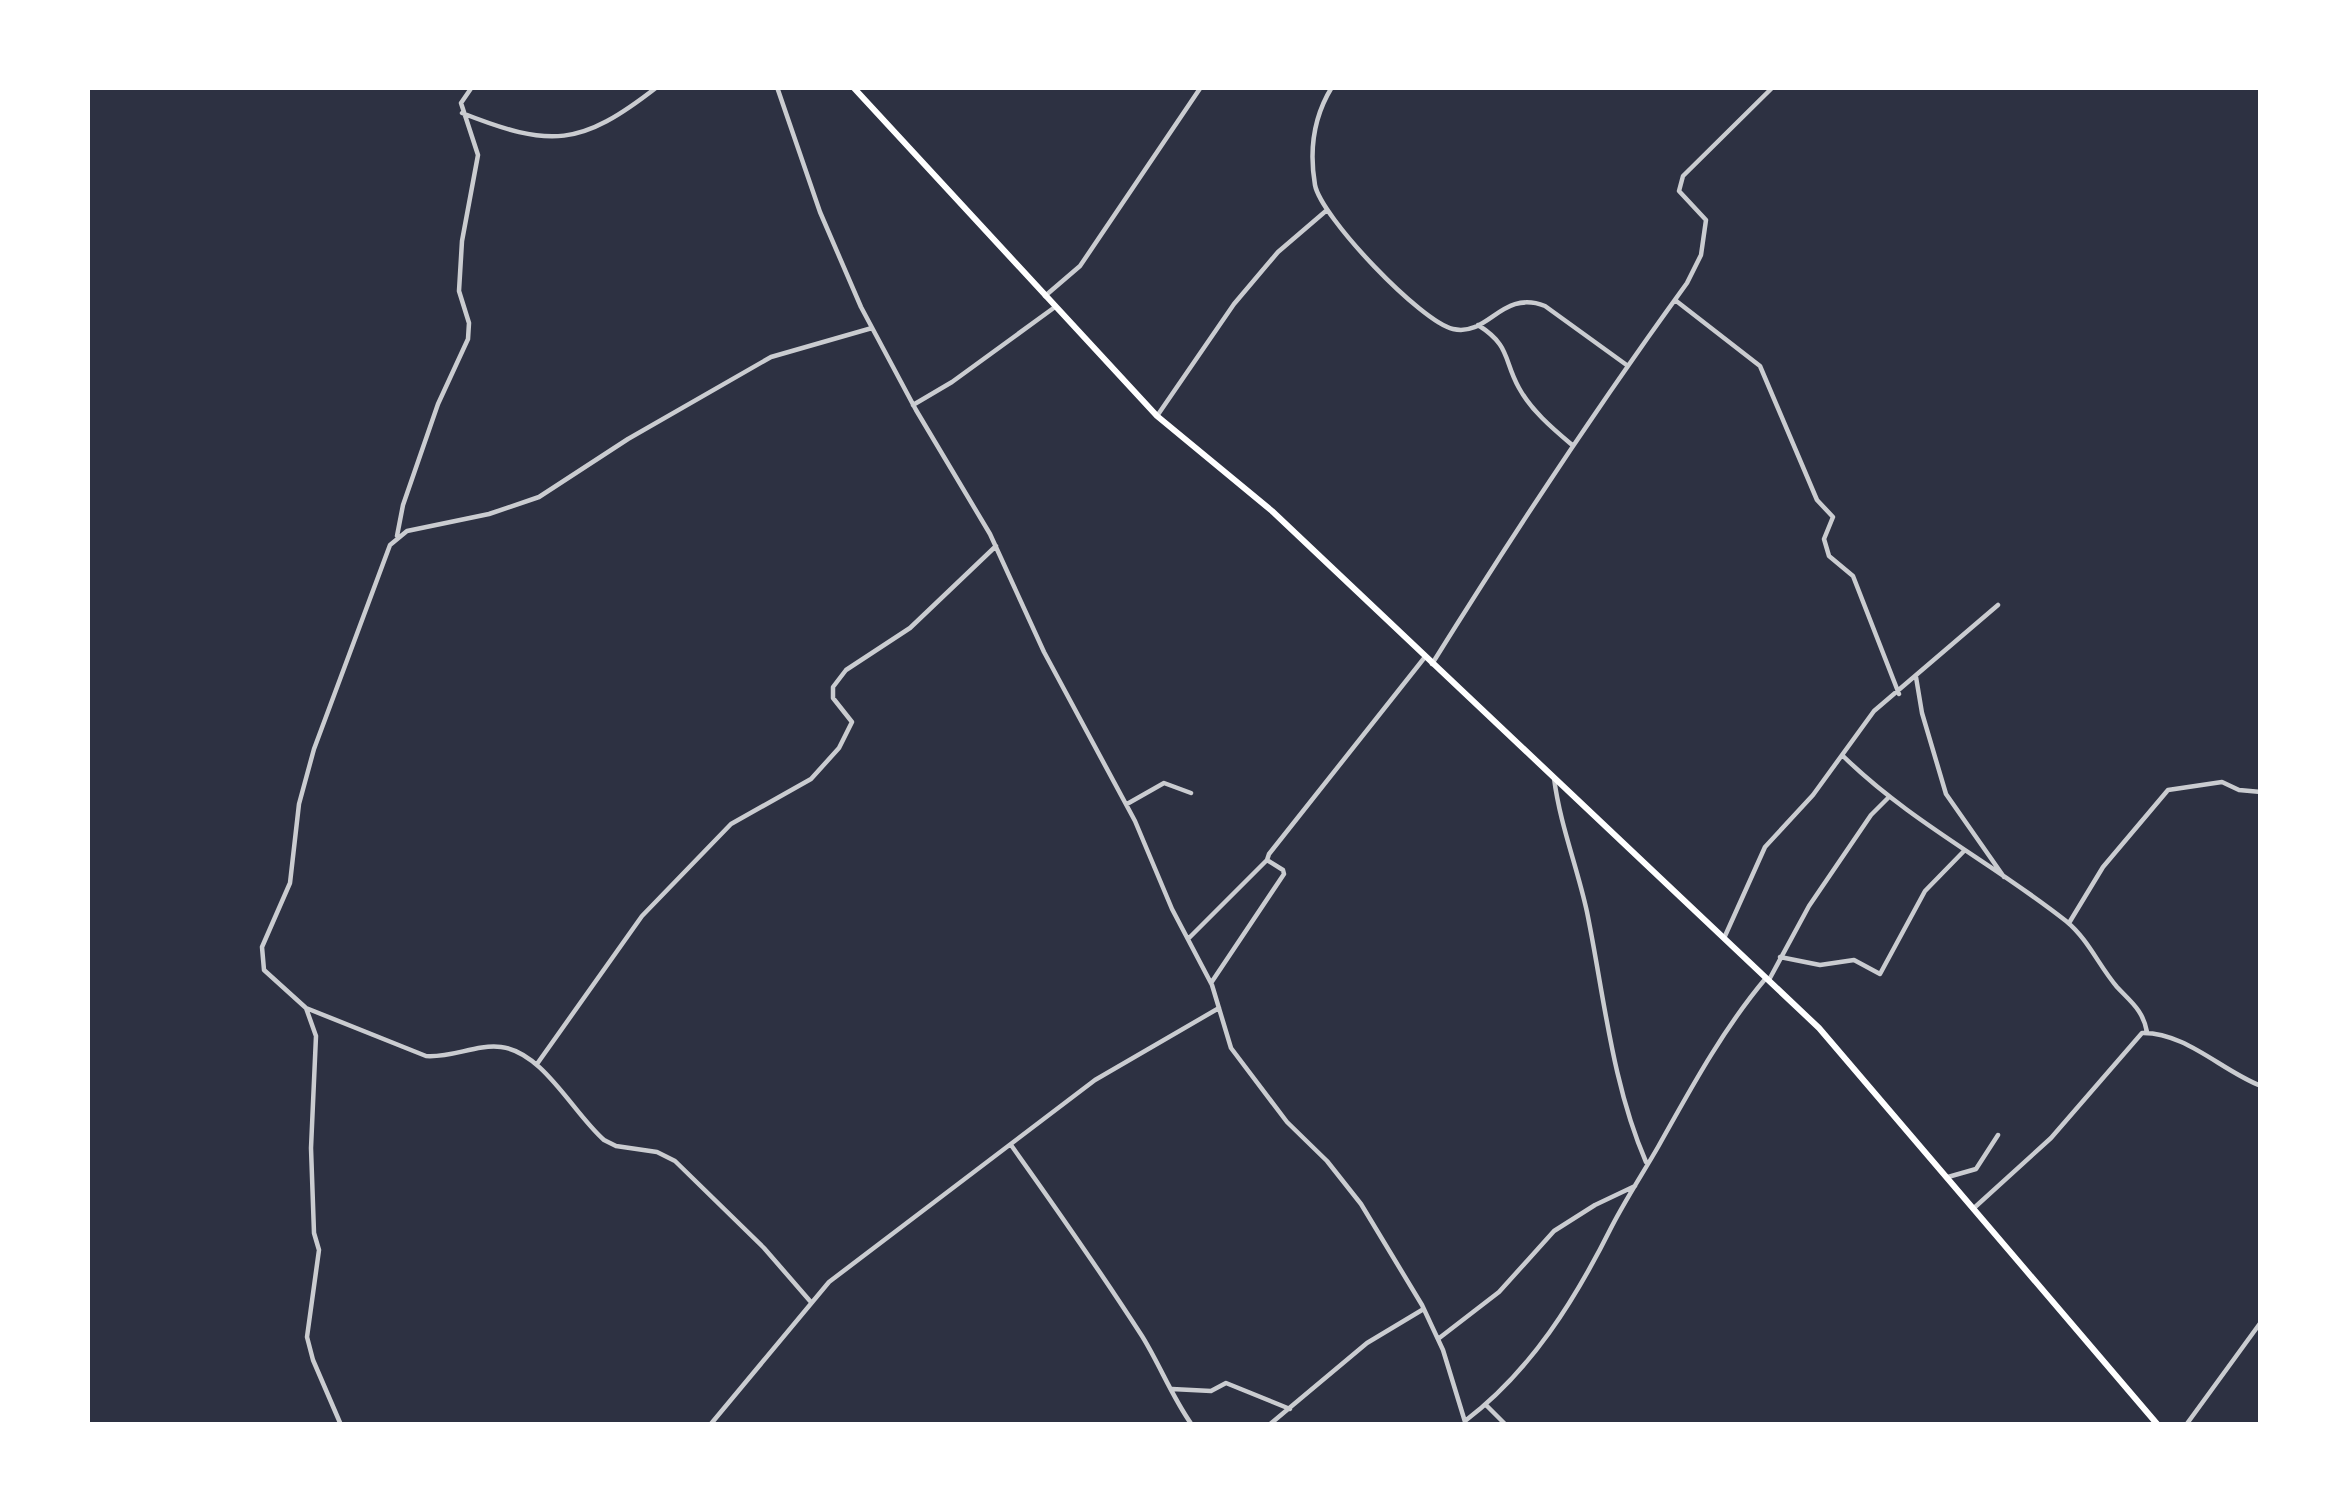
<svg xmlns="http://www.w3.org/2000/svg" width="2348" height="1512" font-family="'IBM Plex Sans',sans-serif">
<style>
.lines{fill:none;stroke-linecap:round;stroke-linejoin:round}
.minor{stroke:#caccd0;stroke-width:4.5}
.secondary{stroke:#fff;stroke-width:6}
</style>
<rect width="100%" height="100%" fill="#2d3142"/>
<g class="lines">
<path class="minor" d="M777 87 820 212 861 307 916 410 990 534 1044 652 1135 821 1172 909 1212 985 1231 1048 1287 1122 1327 1161 1361 1204 1422 1305 1443 1350 1466 1425
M1332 87C1314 116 1309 150 1315 185 1321 217 1421 322 1453 329 1489 337 1501 289 1545 306L1628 366
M462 113C551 148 580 147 657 87
M1045 296 1080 266 1201 87
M1675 300 1760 366 1817 500 1833 517 1824 539 1829 556 1853 576 1899 694
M1478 325C1511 346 1503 359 1519 388 1531 410 1552 428 1571 444
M913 405 952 382 1055 307
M1157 416 1234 304 1278 252 1327 210
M397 536 403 505 438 404 468 339 469 323 459 291 462 241 478 155 461 103 472 87
M1432 664C1513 534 1597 407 1687 283L1701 255 1706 220 1679 191 1683 176 1773 87
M1916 677 1922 713 1946 794 2004 877
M1842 755C1910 822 1993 863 2066 921 2088 939 2099 966 2117 987 2131 1002 2143 1010 2147 1032
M1554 778C1560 825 1577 866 1587 912 1604 995 1612 1084 1646 1162
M1127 804 1164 783 1191 793
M2069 923 2103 867 2168 790 2222 782 2239 790 2261 792
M1725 936 1765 847 1813 795 1874 711 1998 605
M1188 939 1267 860
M1780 957 1820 965 1854 960 1880 974 1925 891 1964 851
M1770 978 1809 906 1871 815 1888 798
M1211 983 1284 874 1283 870 1267 860 1269 854 1425 657
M306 1008 426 1056C452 1058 476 1044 501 1047 543 1052 573 1113 604 1140L616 1146 657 1152 675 1161 764 1248 810 1301
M537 1064 642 916 731 824 811 779 839 748 852 722 833 698V687L846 670 910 628 996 546
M1011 1145C1056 1208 1100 1271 1142 1336 1160 1365 1172 1397 1192 1425
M1948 1177 1976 1169 1998 1135
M1974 1208 2051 1138 2142 1033C2185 1032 2222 1071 2261 1086
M1438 1339 1499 1292 1554 1231 1595 1205 1635 1186
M1172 1389 1211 1391 1226 1383 1290 1409
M1486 1405 1506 1425
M1465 1421C1531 1371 1575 1300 1612 1226 1626 1199 1643 1173 1658 1147 1691 1088 1723 1029 1766 978
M341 1425 313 1360 307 1337 319 1250 314 1233 311 1148 316 1036 306 1008 264 970 262 947 290 883 299 804 314 749 390 545 407 531 489 514 539 497 628 439 771 357 872 328
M710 1425 829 1282 1095 1080 1219 1008
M1269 1425 1367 1343 1422 1310
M2186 1425 2261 1322"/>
<path class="secondary" d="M853 87 1157 416 1272 511 1819 1028 2158 1425"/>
</g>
<rect width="2348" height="1512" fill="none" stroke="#ffffff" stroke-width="180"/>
</svg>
